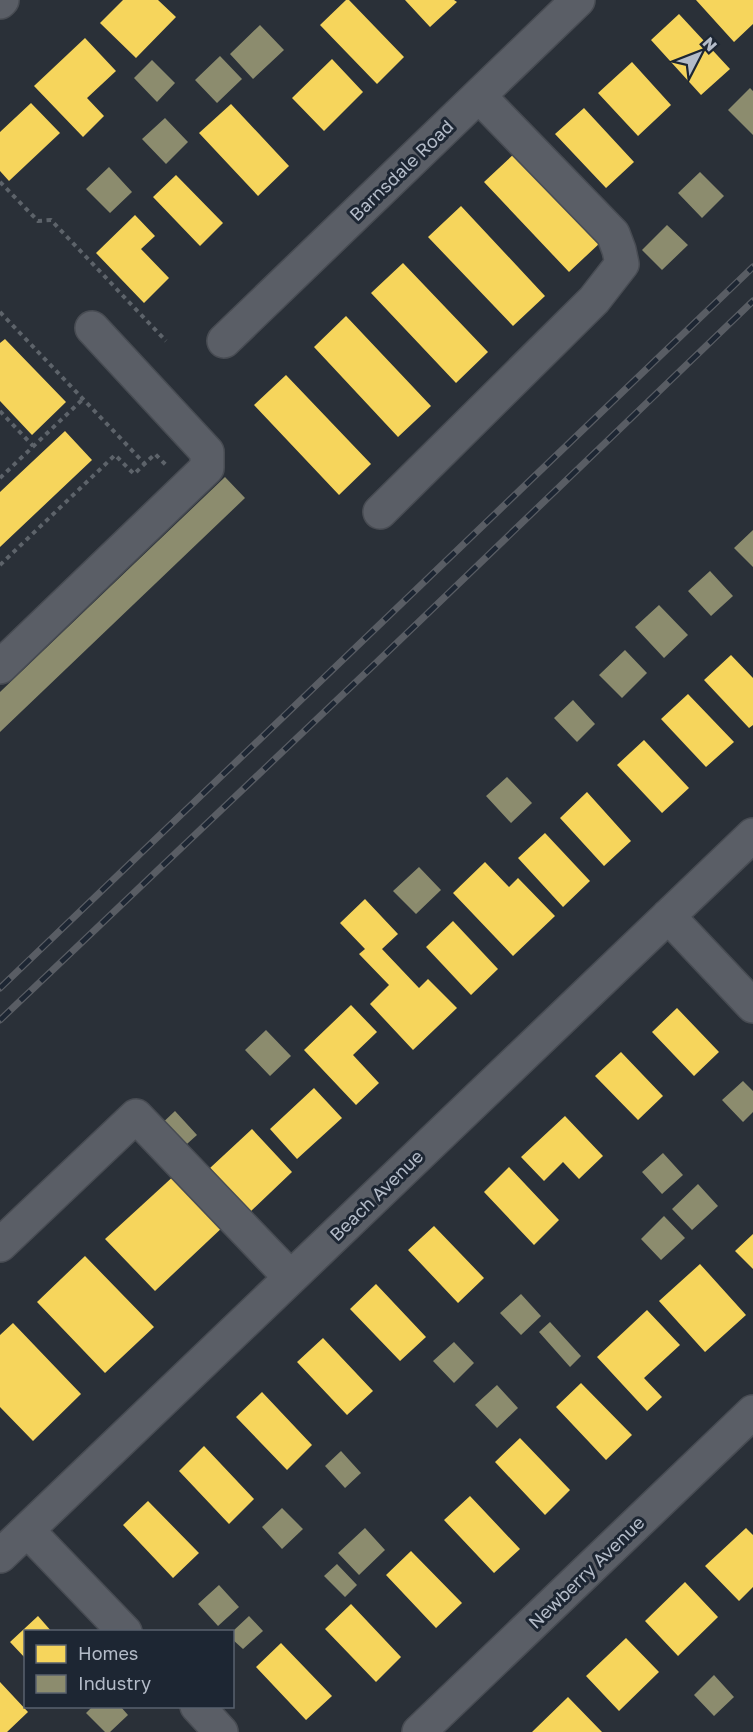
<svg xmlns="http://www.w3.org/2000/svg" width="753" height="1732" font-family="'Golos Text',sans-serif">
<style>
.homes{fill:#f6d55c}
.industry{fill:#8c8c6e}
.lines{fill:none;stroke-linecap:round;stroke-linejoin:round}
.minor-casing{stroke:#484c53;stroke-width:36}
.path{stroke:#5d636a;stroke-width:4;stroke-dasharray:4.5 4.5;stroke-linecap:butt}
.minor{stroke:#5a5e66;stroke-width:33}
.rail-casing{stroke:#595d64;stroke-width:7}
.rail{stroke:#1d2633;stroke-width:4.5;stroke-dasharray:14;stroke-linecap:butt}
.labels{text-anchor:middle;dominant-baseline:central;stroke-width:6;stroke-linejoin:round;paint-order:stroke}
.street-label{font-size:18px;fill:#b4bcc9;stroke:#1d2633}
</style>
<rect width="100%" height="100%" fill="#2a3038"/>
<path class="homes" d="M123 0H158L176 17 136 58 100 23Z
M346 0H349L404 57 377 84 320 25Z
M405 0H454L457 2 430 27Z
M696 0H753V24L734 42Z
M679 14 730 69 701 95 651 40Z
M85 38 116 71 87 98 104 116 83 137 34 86Z
M332 59 363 92 324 131 292 98Z
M632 62 671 105 638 136 598 93Z
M31 103 60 133 9 181 0 171V132Z
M231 104 289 166 258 196 199 133Z
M584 108 634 162 606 188 555 134Z
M516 152 601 242 569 272 484 182Z
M176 175 223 223 200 246 153 197Z
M461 206 545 296 513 326 428 237Z
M135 215 155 236 141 249 169 278 144 303 96 253Z
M403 263 488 352 456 383 371 293Z
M346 316 431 406 398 437 314 347Z
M5 339 66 402 32 435 0 401V343Z
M286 375 371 464 339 495 254 405Z
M65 431 92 460 0 547V492Z
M731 655 753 678V725L749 728 704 680Z
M688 694 734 742 706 767 661 719Z
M644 740 689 788 662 813 617 765Z
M587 792 631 841 604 866 560 818Z
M545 833 590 881 563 907 518 858Z
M485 862 509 887 518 878 555 916 513 956 453 893Z
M365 899 398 934 382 949 419 988 428 979 457 1008 413 1050 370 1004 389 985 359 954 365 949 340 923Z
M453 921 498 969 471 995 426 947Z
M351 1005 377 1032 353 1055 379 1083 356 1105 304 1050Z
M677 1008 719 1052 694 1076 652 1032Z
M621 1052 663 1096 638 1120 595 1076Z
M314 1088 342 1118 297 1159 270 1129Z
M565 1116 603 1156 579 1179 563 1162 544 1181 521 1157Z
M252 1129 292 1172 250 1212 210 1168Z
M509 1167 559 1220 534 1245 484 1192Z
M177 1173 225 1225 155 1291 105 1239Z
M434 1226 484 1278 458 1303 408 1250Z
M753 1234V1269L735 1251Z
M85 1256 154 1327 105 1373 37 1302Z
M700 1264 746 1315 705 1352 659 1301Z
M376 1284 426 1337 400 1361 350 1309Z
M647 1310 680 1345 644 1378 662 1397 647 1411 597 1357Z
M13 1323 81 1394 33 1441 0 1407V1335Z
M323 1338 373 1391 347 1415 297 1362Z
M581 1383 632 1435 606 1460 556 1407Z
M262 1392 312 1445 287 1470 236 1417Z
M520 1438 570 1490 545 1515 495 1462Z
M204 1446 254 1499 229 1524 179 1471Z
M470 1496 520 1549 494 1573 444 1520Z
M148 1501 199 1553 173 1578 123 1525Z
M746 1528 753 1535V1587L739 1601 705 1566Z
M411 1551 462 1603 436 1628 386 1575Z
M685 1582 718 1617 678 1656 645 1621Z
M351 1604 401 1657 376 1682 325 1629Z
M38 1616 52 1632H26V1659L10 1642Z
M626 1638 659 1672 619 1711 586 1676Z
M281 1643 332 1696 306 1720 256 1667Z
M0 1682 28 1712 7 1732H0Z
M568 1697 602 1732H532Z"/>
<path class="industry" d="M260 25 284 50 253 79 230 54Z
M220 56 242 79 217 103 195 80Z
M152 60 175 83 157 102 134 78Z
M750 88 753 91V135L728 110Z
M165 118 188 142 166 164 142 139Z
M109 167 132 192 110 213 86 189Z
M700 172 724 196 702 218 678 193Z
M667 225 688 245 662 270 642 250Z
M225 477 245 498 0 732V692Z
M753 530V567L734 548Z
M710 571 733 596 711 616 688 591Z
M659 605 688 635 664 658 635 627Z
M625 650 647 673 622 698 599 675Z
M573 700 595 724 577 742 554 718Z
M507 777 532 803 511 823 486 796Z
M419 867 441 890 416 914 393 891Z
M266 1030 291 1056 270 1076 245 1050Z
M743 1081 753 1091V1112L743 1122 722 1100Z
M175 1111 197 1135 178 1152 156 1129Z
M663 1153 683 1175 662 1194 642 1172Z
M698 1184 718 1206 692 1230 672 1209Z
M664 1216 685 1238 661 1260 641 1239Z
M521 1294 541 1316 521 1335 500 1313Z
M550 1322 581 1356 570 1367 539 1332Z
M454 1342 474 1363 454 1383 433 1361Z
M497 1385 518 1408 497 1428 475 1405Z
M341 1451 361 1473 345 1488 325 1466Z
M282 1508 303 1529 282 1549 262 1527Z
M365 1528 385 1550 359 1575 338 1553Z
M337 1564 357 1585 345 1597 324 1576Z
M219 1585 239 1607 218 1626 198 1604Z
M249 1616 263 1631 243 1649 232 1639V1632Z
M714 1675 734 1697 714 1716 694 1695Z
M93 1706H120L128 1715 110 1732H105L86 1713Z"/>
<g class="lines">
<g class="minor-casing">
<path id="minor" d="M0 2 2 0
M224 341 578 0
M380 512 594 300 622 264 619 250 613 234 479 96
M0 667 207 468V452L92 328
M668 916 753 1006
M0 1245 136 1116 290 1277
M28 1531 125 1632
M0 1556 753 835
M197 1706 221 1732
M419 1732 753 1412"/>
</g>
<path class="path" d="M0 182 38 221 51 220 166 341
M0 312 145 464
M0 411 33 446
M0 478 83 399
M0 565 115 455 134 474 155 454 167 466"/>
<use href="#minor" class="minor"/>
<g class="rail-casing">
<path id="rail" d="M0 988 753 267
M0 1020 377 662 753 301"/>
</g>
<use href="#rail" class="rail"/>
</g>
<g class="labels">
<g class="street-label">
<text transform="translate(401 170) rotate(-44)">Barnsdale Road</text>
<text transform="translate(376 1195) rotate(-44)">Beach Avenue</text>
<text transform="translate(586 1572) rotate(-44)">Newberry Avenue</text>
</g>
</g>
<rect x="24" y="1630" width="210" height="78" fill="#1d2633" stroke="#59626f" stroke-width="1.5"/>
<rect x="36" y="1645" width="30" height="18" fill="#f6d55c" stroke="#59626f" stroke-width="1.5"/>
<text x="78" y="1660" font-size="18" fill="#b4bcc9">Homes</text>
<rect x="36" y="1675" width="30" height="18" fill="#8c8c6e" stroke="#59626f" stroke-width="1.5"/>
<text x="78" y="1690" font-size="18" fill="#b4bcc9">Industry</text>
<g transform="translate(699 54) rotate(48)" stroke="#1d2633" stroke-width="4.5" paint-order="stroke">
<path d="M0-4.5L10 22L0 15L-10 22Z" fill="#b4bcc9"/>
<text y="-9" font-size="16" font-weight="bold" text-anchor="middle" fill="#b4bcc9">N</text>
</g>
</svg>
